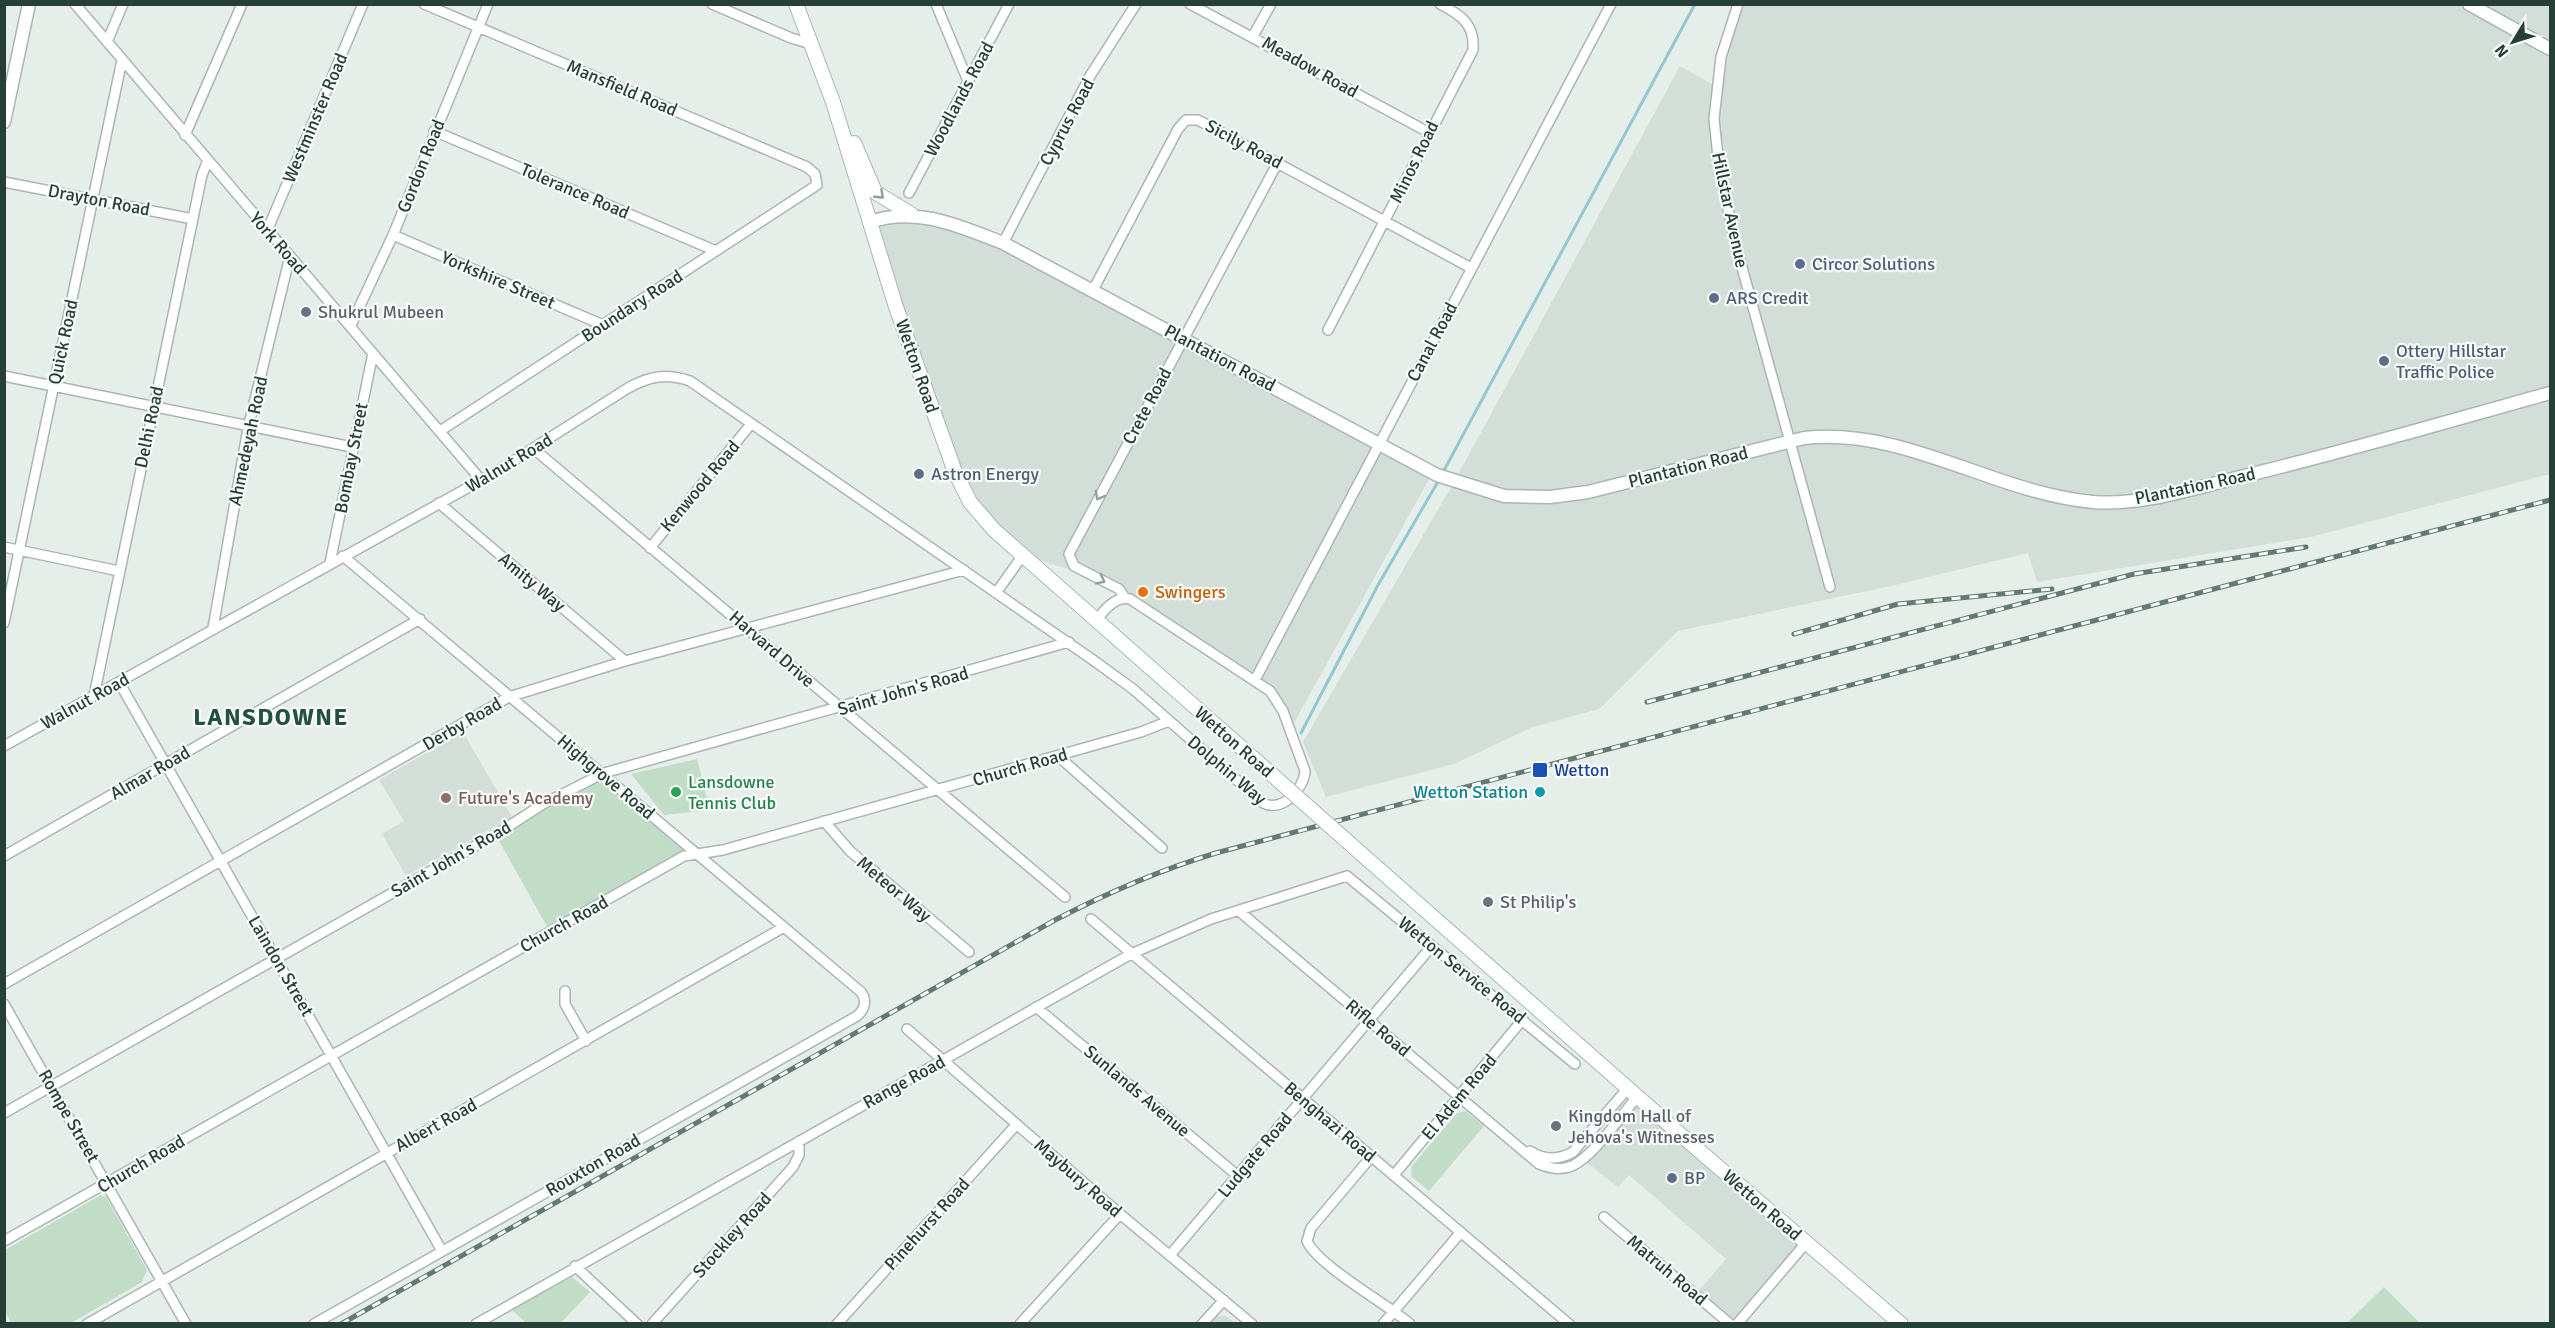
<svg xmlns="http://www.w3.org/2000/svg" width="2555" height="1328" font-family="Signika,sans-serif">
<style>
.built{fill:#d4ded9}
.green{fill:#c1ddc7}
.lines{fill:none;stroke-linecap:round;stroke-linejoin:round}
.stream{stroke:#92c8cf;stroke-width:3}
.minor-casing{stroke:#a9b6b1;stroke-width:12}
.tertiary-casing{stroke:#a9b6b1;stroke-width:15}
.secondary-casing{stroke:#a5b9b1;stroke-width:16}
.minor{stroke:#fff;stroke-width:9}
.tertiary{stroke:#fff;stroke-width:12}
.secondary{stroke:#fff;stroke-width:14}
.rail-casing{stroke:#617b72;stroke-width:5}
.rail{stroke:#f7faf8;stroke-width:3;stroke-dasharray:9;stroke-linecap:butt}
.secondary-bridge-casing{stroke:#a5b9b1;stroke-width:16;stroke-linecap:butt}
.secondary-bridge{stroke:#fff;stroke-width:14}
.oneway{stroke:#92a09b}
.service-dot{fill:#5c6f8a;stroke:#f7faf8;stroke-width:2}
.worship-dot{fill:#6b7280;stroke:#f7faf8;stroke-width:2}
.food-dot{fill:#e8710a;stroke:#f7faf8;stroke-width:2}
.transit-dot{fill:#1a4fb4;stroke:#f7faf8;stroke-width:2}
.leisure-dot{fill:#2e9e5b;stroke:#f7faf8;stroke-width:2}
.culture-dot{fill:#0f9aa8;stroke:#f7faf8;stroke-width:2}
.education-dot{fill:#8d6e63;stroke:#f7faf8;stroke-width:2}
.labels{text-anchor:middle;dominant-baseline:central;stroke-width:4.5;stroke-linejoin:round;paint-order:stroke}
.street-label{font-size:18px;fill:#264037;stroke:#f7faf8}
.service-label{font-size:18px;fill:#4e5e75;stroke:#f7faf8;text-anchor:start}
.worship-label{font-size:18px;fill:#5b616d;stroke:#f7faf8;text-anchor:start}
.food-label{font-size:18px;fill:#c56008;stroke:#f7faf8;text-anchor:start}
.transit-label{font-size:18px;fill:#164399;stroke:#f7faf8;text-anchor:start}
.leisure-label{font-size:18px;fill:#27864d;stroke:#f7faf8;text-anchor:start}
.culture-label{font-size:18px;fill:#0d838f;stroke:#f7faf8;text-anchor:end}
.education-label{font-size:18px;fill:#785e54;stroke:#f7faf8;text-anchor:start}
.district-label{font-size:24px;font-weight:bold;letter-spacing:1.5px;fill:#225143;stroke:#f7faf8}
</style>
<rect width="100%" height="100%" fill="#e6eeea"/>
<path class="built" d="M1738 5H2550V474L2311 537 2037 582 2028 553 1891 586 1678 631 1599 709 1533 727 1454 764 1326 797 1303 742 1454 482 1680 66 1717 87Z
M881 218 965 228 1433 472 1290 730 1278 701 1124 594 1078 572 1023 555 970 502 870 222Z
M463 732 512 817 406 876 382 834 404 821 379 780Z
M1638 1096 1806 1243 1737 1323H1730L1696 1294 1726 1259 1629 1175 1618 1187 1582 1159Z
M1216 1316H1226L1235 1323H1209Z"/>
<path class="green" d="M697 759 710 810 664 815 631 774Z
M602 771 696 853 550 932 494 832Z
M1465 1111 1484 1126 1429 1191 1412 1177 1411 1167 1457 1113Z
M101 1195 106 1197 147 1270 142 1282 71 1323H11L5 1311V1250Z
M572 1277 590 1292 561 1323H526L512 1310Z
M2384 1287 2420 1323H2347Z"/>
<g class="lines">
<path class="stream" d="M1442 474 1695 4
M1301 733 1378 585 1439 480"/>
<g class="minor-casing">
<path id="minor" d="M75 4 481 480
M424 4 807 167 815 174 817 185 440 431
M712 4 791 38 811 44
M936 4 968 81
M1190 4 1428 132
M1738 4 1721 57 1714 119 1719 166 1735 242 1830 587
M1253 36 1271 4
M107 42 123 4
M434 131 716 251
M185 135 242 4
M4 182 193 219
M909 193 1009 4
M267 231 363 4
M393 235 603 325
M1003 243 1090 76 1136 4
M1093 290 1178 129 1186 120H1198L1471 268
M351 325 393 235 488 4
M1328 330 1473 50C1475 24 1461 15 1440 4
M4 376 352 447
M534 449 1065 897
M439 503 625 661
M4 547 119 571
M650 548 751 424
M330 563 373 353
M996 593 1023 555
M1125 598 1119 589 1074 566 1069 554 1278 162
M4 623 122 60
M213 628 248 428 290 256
M1255 680 1611 4
M119 682 442 1251
M94 696 202 175 208 160
M4 746 496 472 628 388C650 376 665 373 690 381L1093 660 1133 689 1263 803C1282 813 1304 789 1305 771L1283 711 1270 691 1130 599C1115 596 1104 610 1096 621
M1058 756 1162 848
M824 821 850 851 969 952
M4 856 420 619
M1239 911 1539 1164C1550 1168 1560 1171 1572 1166 1594 1156 1621 1115 1638 1096
M1091 919 1569 1324
M4 984 509 697 625 661 964 570
M565 991V1004L586 1041
M4 1004 186 1324
M1036 1007 1238 1176
M907 1029 1120 1214 1252 1324
M4 1113 498 833 543 804 604 773 1069 642
M1530 1151C1544 1160 1559 1160 1573 1152L1628 1088
M1371 1157 1311 1228 1307 1241C1317 1265 1387 1304 1410 1324
M1394 1175 1523 1019
M1604 1217 1730 1324
M4 1241 684 856 723 850 1141 732 1169 721
M1171 1254 1432 946
M575 1266 637 1324
M87 1324 784 927
M314 1324 857 1016C865 1009 867 1000 861 992L343 556
M476 1324 1131 954 1211 919 1347 876 1575 1064
M652 1324 793 1167 799 1155V1141
M837 1324 1016 1125
M1020 1324 1120 1214
M1202 1324 1224 1300
M1383 1324 1461 1232
M1737 1324 1806 1243"/>
</g>
<g class="tertiary-casing">
<path id="tertiary" d="M2469 4 2550 49
M4 122 29 4
M870 222C916 206 959 226 1003 243L1437 475 1504 496 1550 497 1588 492 1804 438C1905 427 1994 493 2093 502 2140 506 2191 489 2236 478 2341 453 2446 422 2550 393"/>
</g>
<g class="secondary-casing">
<path id="secondary" d="M796 4 833 102 896 307 955 472 970 502 994 530 1269 772
M854 143 875 192 911 214
M1391 880 1681 1135 1901 1324"/>
</g>
<use href="#minor" class="minor"/>
<use href="#tertiary" class="tertiary"/>
<use href="#secondary" class="secondary"/>
<g class="rail-casing">
<path id="rail" d="M1794 634 1898 604 2052 589
M1647 702 2134 574 2306 547
M341 1324 1055 920C1107 893 1160 870 1216 853L2550 500"/>
</g>
<use href="#rail" class="rail"/>
<g class="secondary-bridge-casing">
<path id="secondary-bridge" d="M1269 772 1391 880"/>
</g>
<use href="#secondary-bridge" class="secondary-bridge"/>
</g>
<defs><path id="oneway-chevron" d="M-2-3.5L2.5 0L-2 3.5" fill="none" stroke-width="1.6" stroke-linecap="round" stroke-linejoin="round" transform="scale(1.5)"/></defs>
<g class="oneway">
<use href="#oneway-chevron" transform="translate(880 195) rotate(43)"/>
<use href="#oneway-chevron" transform="translate(1099 496) rotate(118)"/>
<use href="#oneway-chevron" transform="translate(1101 580) rotate(27)"/>
</g>
<g class="service-dot">
<circle cx="1800" cy="264" r="6"/>
<circle cx="1714" cy="298" r="6"/>
<circle cx="2384" cy="361" r="6"/>
<circle cx="919" cy="474" r="6"/>
<circle cx="1672" cy="1178" r="6"/>
</g>
<g class="worship-dot">
<circle cx="306" cy="312" r="6"/>
<circle cx="1488" cy="902" r="6"/>
<circle cx="1556" cy="1126" r="6"/>
</g>
<circle class="food-dot" cx="1143" cy="592" r="6"/>
<rect class="transit-dot" x="1532" y="762" width="16" height="16" rx="3"/>
<circle class="leisure-dot" cx="676" cy="792" r="6"/>
<circle class="culture-dot" cx="1540" cy="792" r="6"/>
<circle class="education-dot" cx="446" cy="798" r="6"/>
<g class="labels">
<g class="street-label">
<text transform="translate(1310 67) rotate(29)">Meadow Road</text>
<text transform="translate(622 88) rotate(23)">Mansfield Road</text>
<text transform="translate(959 99) rotate(-62)">Woodlands Road</text>
<text transform="translate(315 118) rotate(-67)">Westminster Road</text>
<text transform="translate(1067 122) rotate(-62)">Cyprus Road</text>
<text transform="translate(1244 144) rotate(28)">Sicily Road</text>
<text transform="translate(1414 162) rotate(-64)">Minos Road</text>
<text transform="translate(421 166) rotate(-68)">Gordon Road</text>
<text transform="translate(575 191) rotate(23)">Tolerance Road</text>
<text transform="translate(99 200) rotate(11)">Drayton Road</text>
<text transform="translate(1730 210) rotate(78)">Hillstar Avenue</text>
<text transform="translate(278 243) rotate(49)">York Road</text>
<text transform="translate(498 280) rotate(23)">Yorkshire Street</text>
<text transform="translate(632 306) rotate(-33)">Boundary Road</text>
<text transform="translate(63 342) rotate(-78)">Quick Road</text>
<text transform="translate(1432 342) rotate(-62)">Canal Road</text>
<text transform="translate(1220 358) rotate(28)">Plantation Road</text>
<text transform="translate(917 366) rotate(71)">Wetton Road</text>
<text transform="translate(1147 406) rotate(-62)">Crete Road</text>
<text transform="translate(149 427) rotate(-78)">Delhi Road</text>
<text transform="translate(248 441) rotate(-78)">Ahmedeyah Road</text>
<text transform="translate(351 458) rotate(-79)">Bombay Street</text>
<text transform="translate(509 463) rotate(-31)">Walnut Road</text>
<text transform="translate(1688 467) rotate(-14)">Plantation Road</text>
<text transform="translate(700 486) rotate(-50)">Kenwood Road</text>
<text transform="translate(2195 486) rotate(-12)">Plantation Road</text>
<text transform="translate(532 582) rotate(40)">Amity Way</text>
<text transform="translate(772 649) rotate(41)">Harvard Drive</text>
<text transform="translate(903 691) rotate(-16)">Saint John's Road</text>
<text transform="translate(85 701) rotate(-29)">Walnut Road</text>
<text transform="translate(462 724) rotate(-30)">Derby Road</text>
<text transform="translate(1234 742) rotate(41)">Wetton Road</text>
<text transform="translate(1020 767) rotate(-16)">Church Road</text>
<text transform="translate(1227 770) rotate(40)">Dolphin Way</text>
<text transform="translate(150 773) rotate(-30)">Almar Road</text>
<text transform="translate(606 777) rotate(40)">Highgrove Road</text>
<text transform="translate(451 859) rotate(-30)">Saint John's Road</text>
<text transform="translate(894 889) rotate(40)">Meteor Way</text>
<text transform="translate(564 924) rotate(-29)">Church Road</text>
<text transform="translate(281 966) rotate(60)">Laindon Street</text>
<text transform="translate(1462 970) rotate(39)">Wetton Service Road</text>
<text transform="translate(1378 1028) rotate(40)">Rifle Road</text>
<text transform="translate(904 1082) rotate(-29)">Range Road</text>
<text transform="translate(1137 1091) rotate(40)">Sunlands Avenue</text>
<text transform="translate(1459 1097) rotate(-50)">El Adem Road</text>
<text transform="translate(69 1116) rotate(60)">Rompe Street</text>
<text transform="translate(1330 1122) rotate(40)">Benghazi Road</text>
<text transform="translate(436 1125) rotate(-29)">Albert Road</text>
<text transform="translate(1255 1155) rotate(-50)">Ludgate Road</text>
<text transform="translate(141 1164) rotate(-30)">Church Road</text>
<text transform="translate(593 1165) rotate(-30)">Rouxton Road</text>
<text transform="translate(1078 1178) rotate(41)">Maybury Road</text>
<text transform="translate(1762 1205) rotate(41)">Wetton Road</text>
<text transform="translate(927 1224) rotate(-48)">Pinehurst Road</text>
<text transform="translate(732 1235) rotate(-48)">Stockley Road</text>
<text transform="translate(1667 1270) rotate(40)">Matruh Road</text>
</g>
<g class="service-label">
<text x="1812" y="264">Circor Solutions</text>
<text x="1726" y="298">ARS Credit</text>
<text x="2396" y="351">Ottery Hillstar<tspan x="2396" dy="21">Traffic Police</tspan></text>
<text x="931" y="474">Astron Energy</text>
<text x="1684" y="1178">BP</text>
</g>
<g class="worship-label">
<text x="318" y="312">Shukrul Mubeen</text>
<text x="1500" y="902">St Philip's</text>
<text x="1568" y="1116">Kingdom Hall of<tspan x="1568" dy="21">Jehova's Witnesses</tspan></text>
</g>
<g class="food-label">
<text x="1155" y="592">Swingers</text>
</g>
<g class="transit-label">
<text x="1554" y="770">Wetton</text>
</g>
<g class="leisure-label">
<text x="688" y="782">Lansdowne<tspan x="688" dy="21">Tennis Club</tspan></text>
</g>
<g class="culture-label">
<text x="1528" y="792">Wetton Station</text>
</g>
<g class="education-label">
<text x="458" y="798">Future's Academy</text>
</g>
<g class="district-label">
<text x="271" y="717">LANSDOWNE</text>
</g>
</g>
<rect width="2555" height="1328" fill="none" stroke="#264037" stroke-width="12"/>
<g transform="translate(2513 42) rotate(232)" stroke="#f7faf8" stroke-width="4.5" paint-order="stroke">
<path d="M0-4.5L10 22L0 15L-10 22Z" fill="#264037"/>
<text y="-9" font-size="16" font-weight="bold" text-anchor="middle" fill="#264037">N</text>
</g>
</svg>
